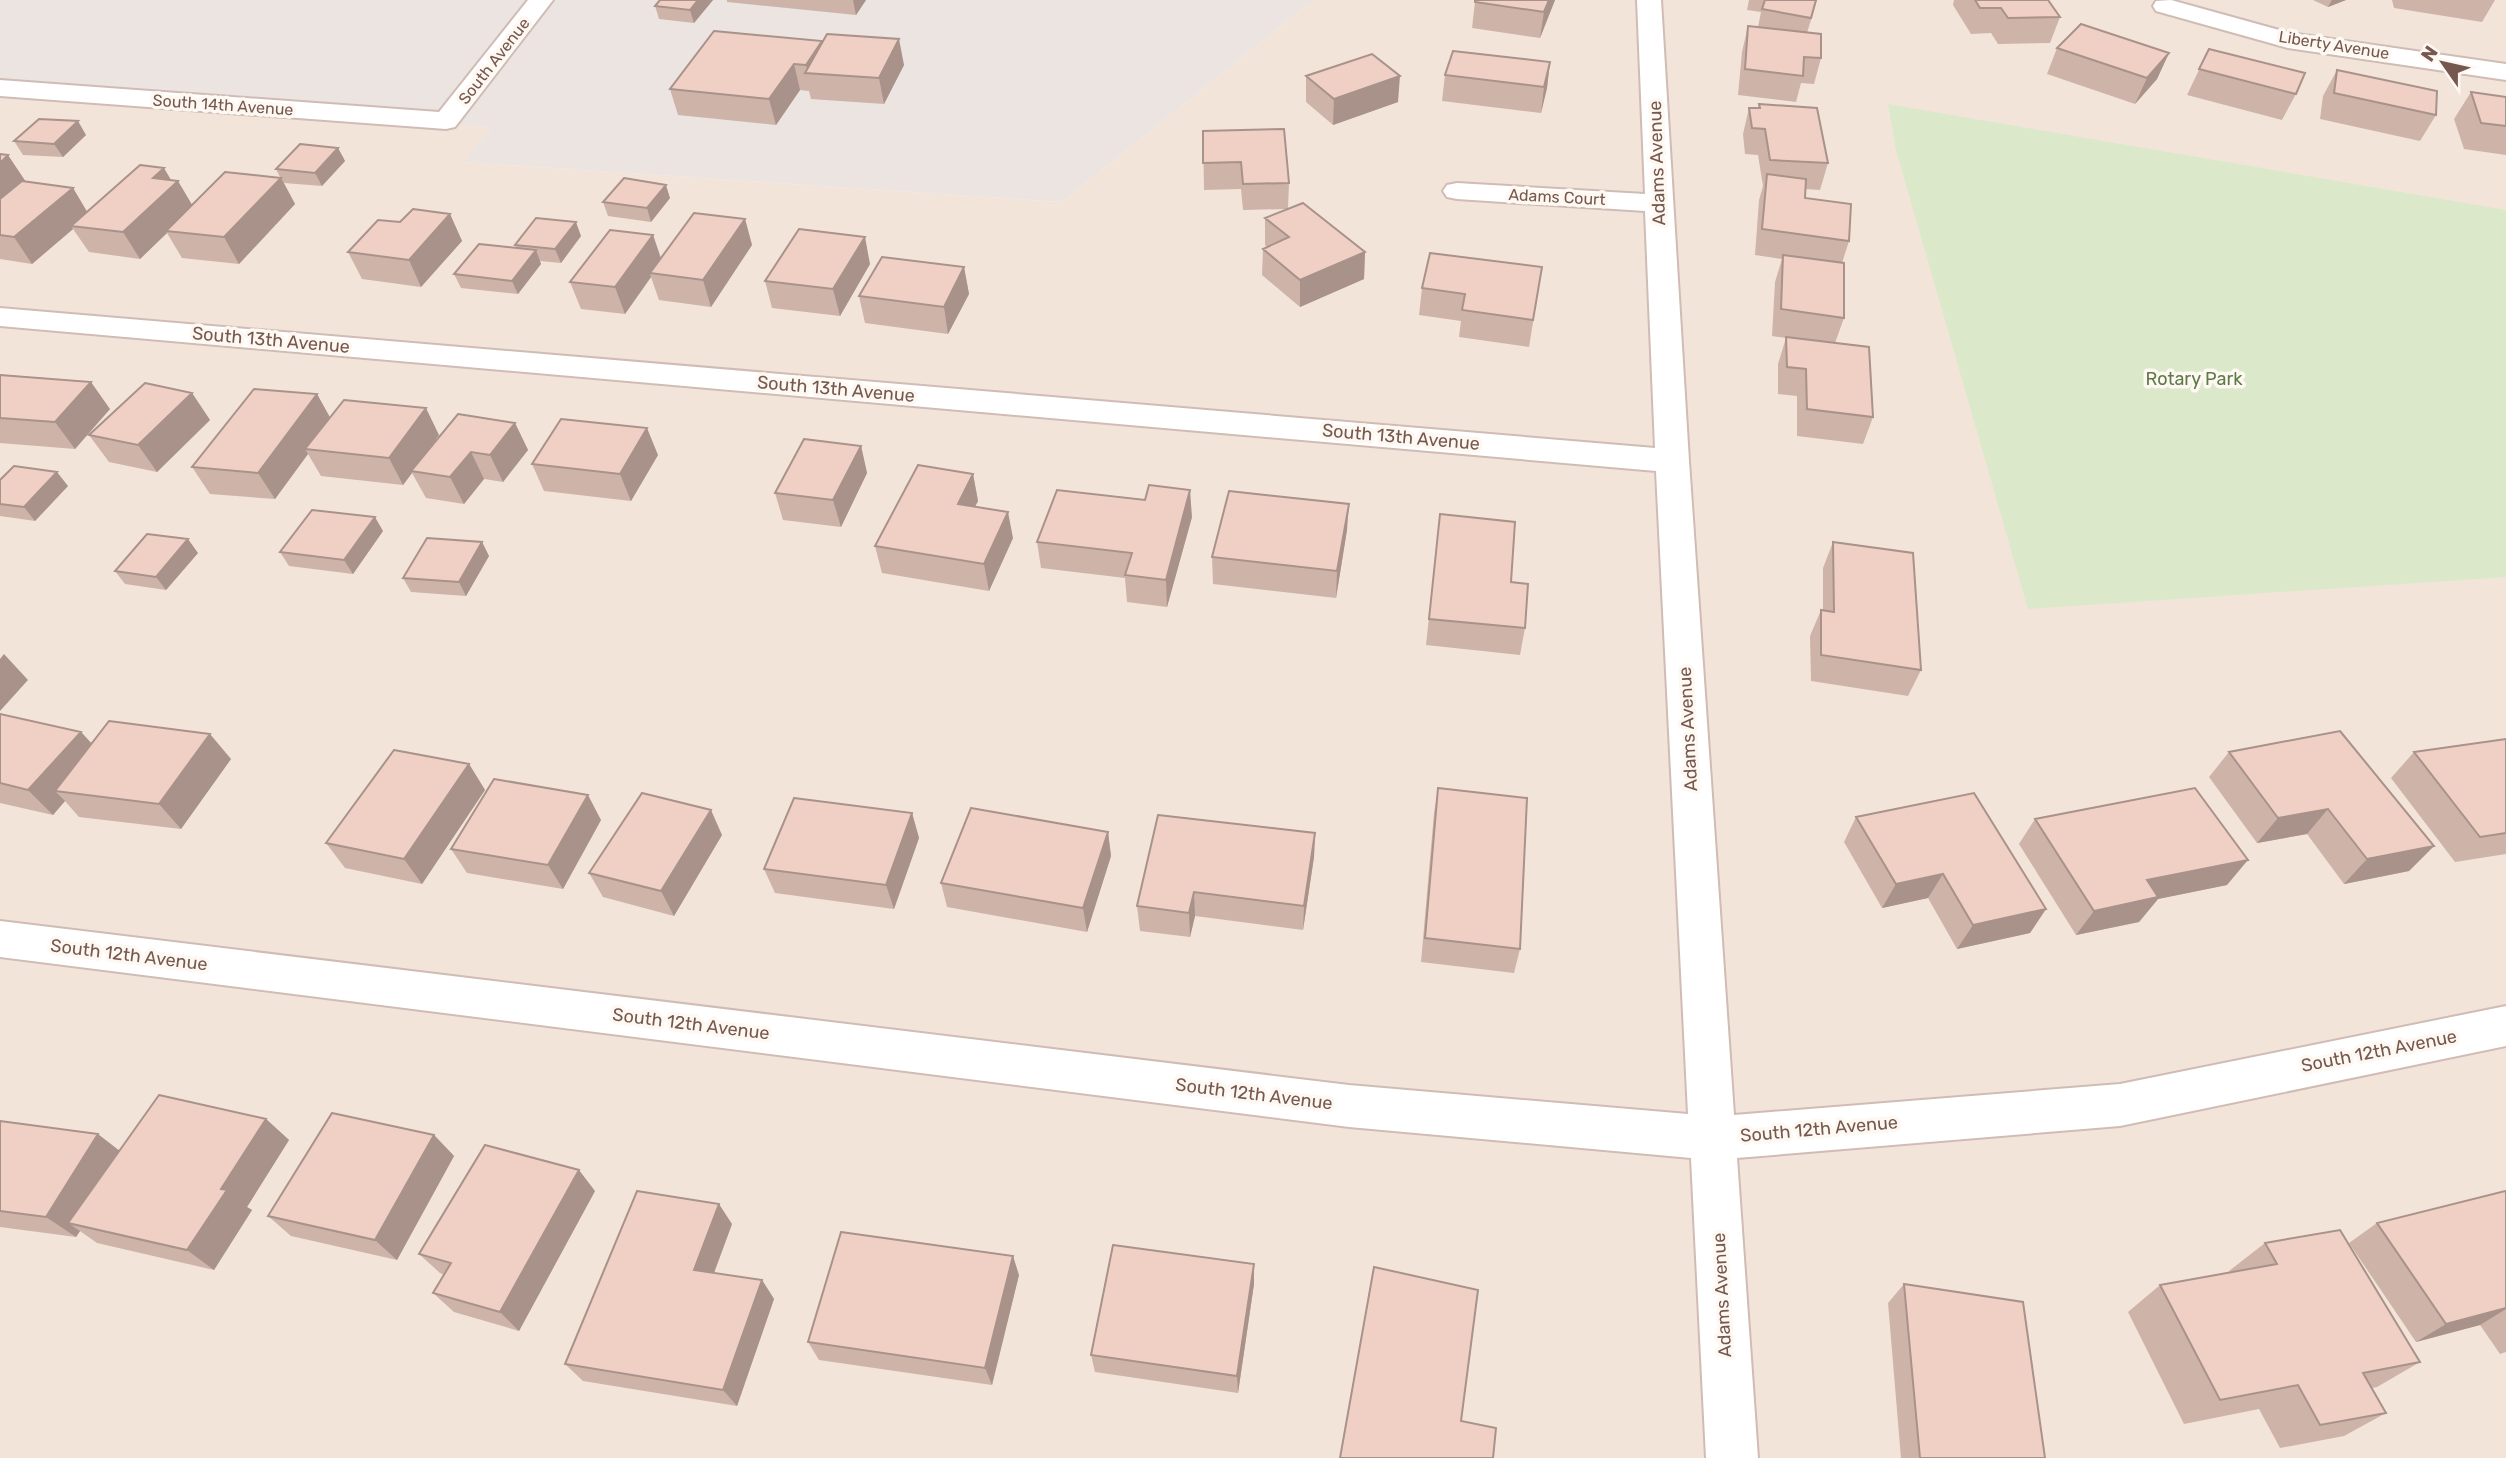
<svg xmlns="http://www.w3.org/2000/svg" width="2506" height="1458" font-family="Rubik,sans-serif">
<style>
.residential{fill:#f3e4da}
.industrial{fill:#ece4e1}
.green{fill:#dbe9ca}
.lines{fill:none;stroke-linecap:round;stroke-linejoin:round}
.minor-casing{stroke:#d0bcb4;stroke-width:4}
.minor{fill:#fff;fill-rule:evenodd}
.wall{fill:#ceb3a9}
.shaded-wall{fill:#a8928a}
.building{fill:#f0d0c5;stroke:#a8928a;stroke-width:2}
.labels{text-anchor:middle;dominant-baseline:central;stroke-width:7;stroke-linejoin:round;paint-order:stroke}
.far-street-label{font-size:16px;fill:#76584f;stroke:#fef8f2}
.street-label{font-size:18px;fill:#76584f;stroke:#fef8f2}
.park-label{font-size:18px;fill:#5e7b47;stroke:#fef8f2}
</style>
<rect width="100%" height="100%" fill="#fcf3ec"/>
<path class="residential" d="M1313 0H2506V1458H0V93L492 127 465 162 1062 202Z"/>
<path class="industrial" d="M0 0H529L439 114 0 84Z
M549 0H1313L1062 202 464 162 492 127 458 125Z"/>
<path class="green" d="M1888 104 2506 210V577L2028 609 1896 150Z"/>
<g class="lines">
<g class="minor-casing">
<path id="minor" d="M528 0H553L455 127 446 129 0 96V80L439 112Z
M1637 0H1661L1689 461 1734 1115 2120 1084 2506 1006V1046L2120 1126 1737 1158 1758 1458H1706L1691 1158 1349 1127 0 957V921L1349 1085 1688 1114 1656 471 0 326V308L1655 448 1645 211 1457 199 1447 197 1443 191 1447 185 1457 183 1645 194Z
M2171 0 2290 33 2506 64V80L2288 48 2156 11 2153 6 2156 1Z"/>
</g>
<use href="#minor" class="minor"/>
</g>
<path class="wall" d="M660 0H713L694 23 659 19 655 6Z
M727 0H866L856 15 727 2Z
M1555 0 1540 38 1472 28 1475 2Z
M1749 0H1817L1807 33 1821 58 1814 84 1801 83 1796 102 1738 95 1742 52 1748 26 1758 27 1761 12 1747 10Z
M1954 0H2048L2060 17 2050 43 1998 44 1991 33 1971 34 1953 5Z
M2313 0H2346L2328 7Z
M2392 0H2495L2482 22 2394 8Z
M822 43 904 65 884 104 811 99 809 91 800 90 776 125 678 115 670 89Z
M2057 48 2169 53 2157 79 2135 104 2047 74Z
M2209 49 2296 94 2282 120 2187 95Z
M1550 62 1547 88 1541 113 1442 101 1445 75Z
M2337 70 2436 115 2420 141 2320 119 2323 96Z
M1306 76 1398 102 1333 125 1306 102Z
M2471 92 2506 97V155L2464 149 2454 119Z
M1759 104 1828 163 1820 190 1805 189V198L1849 241 1842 263 1844 318 1835 343 1873 417 1863 444 1797 436V396L1778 394V364L1786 338 1772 336 1775 282 1782 259 1755 255 1759 200 1763 186 1758 155 1745 154 1743 134 1749 108H1758Z
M1203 131 1289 183 1288 209 1365 252 1364 279 1300 307 1262 275 1263 249 1267 247 1265 245V218L1287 209 1243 210 1241 189 1204 190Z
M86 135 63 157 23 155 14 141Z
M338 148 345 161 322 186 284 183 295 204 239 264 182 258 167 233 140 259 89 252 73 229 32 264 0 259V154L26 182 73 188 87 212 172 181 192 205 280 177 276 169Z
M670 198 651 222 608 216 603 202Z
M450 214 462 241 421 287 362 279 348 252 400 222Z
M745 219 752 245 711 307 659 300 651 277 625 314 581 309 570 282 653 235 661 258Z
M581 236 561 263 540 261 541 264 518 294 461 288 454 274 516 248 515 245Z
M870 264 840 316 772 308 765 281Z
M964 267 969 294 948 334 865 323 859 296Z
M1542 267 1529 347 1459 337 1461 321 1419 315 1422 288Z
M0 375 110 409 75 449 0 443Z
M192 393 210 420 157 472 109 462 89 435Z
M317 394 330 418 439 435 426 453 515 423 528 450 503 482 484 479 464 504 426 498 412 473 403 485 321 476 308 454 275 499 210 494 192 467Z
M861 446 867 473 841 527 783 520 775 493Z
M658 455 631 501 544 491 532 464Z
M973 474 978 501 975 506 1013 538 989 591 882 573 875 546Z
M0 480 68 486 35 521 0 516Z
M1440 514 1511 582 1525 628 1520 655 1426 645Z
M1192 517 1167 607 1127 602 1125 578 1041 568 1037 542Z
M1347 530 1336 598 1213 584 1212 557Z
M383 531 353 574 289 566 280 552Z
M482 542 489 556 466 596 411 592 403 578Z
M1833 542 1921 670 1908 696 1811 681 1810 636 1821 610H1823V568Z
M198 553 166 590 125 584 115 571Z
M0 714 81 732 92 744 231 759 181 829 79 817 65 801 53 815 0 803Z
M2506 739V854L2455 862 2391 778 2414 752Z
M2229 752 2434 846 2409 871 2344 884 2307 834 2257 843 2209 777Z
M469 764 485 790 422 884 345 868 326 843Z
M1438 788 1520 949 1514 973 1421 962 1434 813Z
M912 813 919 838 894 909 775 893 764 869Z
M1856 817 2046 909 2030 933 1957 949 1928 898 1882 908 1844 842Z
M2035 819 2227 885 2158 899 2139 922 2076 935 2019 844Z
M601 820 563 889 467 873 451 849Z
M1108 832 1111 856 1087 932 947 907 941 883Z
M1315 833 1314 857 1303 930 1195 916 1190 937 1140 931 1137 906Z
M722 835 674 916 603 897 589 873Z
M266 1119 289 1140 247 1207 252 1210 214 1270 97 1243 80 1231 76 1237 0 1227V1121L119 1150Z
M434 1135 454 1156 397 1260 291 1236 268 1216Z
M595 1191 519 1331 454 1312 433 1293 444 1275 440 1273 419 1254Z
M2506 1192V1352L2500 1354 2480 1325 2416 1342 2349 1243 2377 1223Z
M732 1224 714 1273 762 1280 774 1299 737 1406 583 1381 565 1364Z
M2265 1243 2420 1362 2377 1387 2372 1388 2386 1413 2344 1436 2280 1448 2259 1409 2184 1424 2128 1312 2160 1285 2230 1273 2229 1271Z
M1254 1264V1284L1238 1393 1095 1372 1091 1355Z
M1019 1275 992 1385 819 1360 808 1342Z
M1904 1284 2045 1458H1901L1888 1303Z"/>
<path class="shaded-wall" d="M698 0H713L694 23 690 10Z
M853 0H866L856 15Z
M1549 0H1555L1540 38 1544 12Z
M2332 0H2346L2328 7Z
M899 39 904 65 884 104 879 78Z
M822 41 827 67 808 73 806 65Z
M2169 53 2157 79 2135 104 2147 78Z
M1550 62 1547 88 1541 113 1544 87Z
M794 64 800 90 776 125 769 99Z
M1400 76 1398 102 1333 125 1334 99Z
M78 121 86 135 63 157 54 144Z
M338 148 345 161 322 186 315 173Z
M8 155 26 182 0 205V163Z
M164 168 174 185 178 181 194 208 166 231 167 233 140 259 123 232 153 178Z
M281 178 295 204 239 264 224 237Z
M666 185 670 198 651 222 647 208Z
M73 188 89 215 71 226 73 229 32 264 14 237Z
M450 214 462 241 421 287 409 260Z
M745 219 752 245 711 307 703 280Z
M576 222 581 236 561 263 555 249Z
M653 235 662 262 650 273 651 277 625 314 615 287Z
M865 237 870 264 840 316 833 289Z
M536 250 541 264 518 294 512 281Z
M1365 252 1364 279 1300 307V280Z
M964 267 969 294 948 334 944 307Z
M91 382 110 409 75 449 55 422Z
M192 393 210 420 157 472 138 445Z
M317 394 332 421 305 449 308 454 275 499 258 473Z
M426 408 439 435 413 471H411L412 473 403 485 389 458Z
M515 423 528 450 503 482 490 455Z
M647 428 658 455 631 501 620 474Z
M861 446 867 473 841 527 833 500Z
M471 452 484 479 464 504 450 477Z
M57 472 68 486 35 521 24 507Z
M973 474 978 501 963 530 958 504Z
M1190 490 1192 517 1167 607 1166 580Z
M1349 504 1347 530 1336 598 1337 571Z
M1008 512 1013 538 989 591 984 564Z
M375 517 383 531 353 574 344 560Z
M188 539 198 553 166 590 156 577Z
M482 542 489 556 466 596 459 582Z
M4 654 28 680 0 711V659Z
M81 732 104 757 55 791 65 801 53 815 28 790Z
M210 734 231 759 181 829 159 804Z
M469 764 485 790 422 884 404 859Z
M588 795 601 820 563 889 548 865Z
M2328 809 2307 834 2257 843 2278 818Z
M711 810 722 835 674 916 661 891Z
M912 813 919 838 894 909 886 885Z
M1108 832 1111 856 1087 932 1083 908Z
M1315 833 1314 857 1303 930 1304 906Z
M2434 846 2409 871 2344 884 2367 859Z
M2248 860 2227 885 2158 899 2139 922 2076 935 2094 911 2147 880Z
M1943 874 1928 898 1882 908 1896 884Z
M1194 892 1195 916 1190 937 1189 913Z
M2046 909 2030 933 1957 949 1973 925Z
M266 1119 289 1140 247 1207 252 1210 214 1270 187 1250 221 1189Z
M98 1134 125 1155 68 1223 80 1231 76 1237 46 1217Z
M434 1135 454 1156 397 1260 375 1240Z
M579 1170 595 1191 519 1331 500 1312Z
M719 1204 732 1224 708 1289 694 1270Z
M1013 1256 1019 1275 992 1385 985 1368Z
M1254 1264V1284L1238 1393 1237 1376Z
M762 1280 774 1299 737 1406 723 1390Z
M2506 1308V1309L2480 1325 2416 1342 2446 1324Z"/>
<path class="building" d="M660 0H698L690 10 655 6Z
M1475 0H1549L1544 12 1475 2Z
M1765 0H1816L1811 18 1762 9Z
M1975 0H2048L2060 17 2008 18 2001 8H1980Z
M2081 24 2169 53 2147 78 2057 48Z
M1748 26 1821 34V58L1804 57 1803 76 1745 69Z
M714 31 822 41 806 65 794 64 769 99 670 89Z
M827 34 899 39 879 78 805 73Z
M2209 49 2305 73 2296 94 2199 69Z
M1453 51 1550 62 1544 87 1445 75Z
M1372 54 1400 76 1334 99 1306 76Z
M2337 70 2437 91 2436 115 2334 93Z
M2471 92 2506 97V126L2481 123Z
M1759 104 1817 108 1828 163 1770 160 1765 129 1752 128 1749 108H1760Z
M39 119 78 121 54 144 14 141Z
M1284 129 1289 183 1243 184 1241 162 1203 163V131Z
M300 144 338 148 315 173 276 169Z
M0 154 8 155 0 163Z
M140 165 164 168 153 178 178 181 123 232 71 226Z
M225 172 281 178 224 237 166 231Z
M1767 174 1806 179 1805 198 1851 204 1849 241 1762 229Z
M624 178 666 185 647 208 603 202Z
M22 181 73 188 14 237 0 235V199Z
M1303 203 1365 252 1300 280 1263 249 1289 237 1265 218Z
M413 209 450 214 409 260 348 252 378 220 400 222Z
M694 213 745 219 703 280 650 273Z
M536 218 576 222 555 249 515 245Z
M799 229 865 237 833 289 765 281Z
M610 230 653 235 615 287 570 282Z
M479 244 536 250 512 281 454 274Z
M1430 253 1542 267 1533 320 1462 310 1465 294 1422 288Z
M1783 255 1844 263V318L1781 309Z
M882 257 964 267 944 307 859 296Z
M1786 337 1869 347 1873 417 1807 409 1806 369 1787 367Z
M0 375 91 382 55 422 0 418Z
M145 383 192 393 138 445 89 435Z
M254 389 317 394 258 473 192 467Z
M344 400 426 408 389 458 305 449Z
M458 414 515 423 490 455 471 452 450 477 411 471Z
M561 419 647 428 620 474 532 464Z
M804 439 861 446 833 500 775 493Z
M918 465 973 474 958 504 1008 512 984 564 875 546Z
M14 466 57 472 24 507 0 504V480Z
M1149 485 1190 490 1166 580 1125 575 1132 553 1037 542 1057 490 1145 500Z
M1229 491 1349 504 1337 571 1212 557Z
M312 510 375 517 344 560 280 552Z
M1440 514 1515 522 1511 582 1528 584 1525 628 1429 619Z
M147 534 188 539 156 577 115 571Z
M427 538 482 542 459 582 403 578Z
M1833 542 1913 553 1921 670 1821 655V610L1834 612Z
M0 714 81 732 28 790 0 783Z
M109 721 210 734 159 804 55 791Z
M2340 731 2434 846 2367 859 2328 809 2278 818 2229 752Z
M2506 739V833L2480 837 2414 752Z
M394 750 469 764 404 859 326 843Z
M494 779 588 795 548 865 451 849Z
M1438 788 1527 798 1520 949 1425 938Z
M2195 788 2248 860 2147 880 2158 897 2094 911 2035 819Z
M642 793 711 810 661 891 589 873Z
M1974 793 2046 909 1973 925 1943 874 1896 884 1856 817Z
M794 798 912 813 886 885 764 869Z
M971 808 1108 832 1083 908 941 883Z
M1158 815 1315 833 1304 906 1194 892 1189 913 1137 906Z
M159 1095 266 1119 221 1189 227 1190 187 1250 68 1223Z
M332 1113 434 1135 375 1240 268 1216Z
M0 1121 98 1134 46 1217 0 1211Z
M485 1145 579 1170 500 1312 433 1293 451 1263 419 1254Z
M637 1191 719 1204 694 1270 762 1280 723 1390 565 1364Z
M2505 1191 2506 1192V1308L2446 1324 2377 1223Z
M2340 1230 2420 1362 2363 1373 2386 1413 2320 1425 2298 1385 2220 1400 2160 1285 2277 1264 2265 1243Z
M841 1232 1013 1256 985 1368 808 1342Z
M1113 1245 1254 1264 1237 1376 1091 1355Z
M1374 1267 1478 1290 1461 1421 1496 1428 1493 1458H1340Z
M1904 1284 2023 1302 2045 1458H1920Z"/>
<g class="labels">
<g class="far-street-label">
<text transform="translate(2334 45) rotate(9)">Liberty Avenue</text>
<text transform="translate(494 61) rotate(-52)">South Avenue</text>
<text transform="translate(223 105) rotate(4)">South 14th Avenue</text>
<text transform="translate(1557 197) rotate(3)">Adams Court</text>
</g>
<g class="street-label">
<text transform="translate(1657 163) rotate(-92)">Adams Avenue</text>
<text transform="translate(271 340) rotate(5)">South 13th Avenue</text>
<text transform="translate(836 389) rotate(5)">South 13th Avenue</text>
<text transform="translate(1401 437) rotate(5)">South 13th Avenue</text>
<text transform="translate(1688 729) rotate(-93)">Adams Avenue</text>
<text transform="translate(129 955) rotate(7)">South 12th Avenue</text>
<text transform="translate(691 1024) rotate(7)">South 12th Avenue</text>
<text transform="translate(2379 1051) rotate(-11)">South 12th Avenue</text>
<text transform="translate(1254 1094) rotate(7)">South 12th Avenue</text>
<text transform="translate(1819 1129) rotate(-5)">South 12th Avenue</text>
<text transform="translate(1722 1295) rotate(-93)">Adams Avenue</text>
</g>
<g class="park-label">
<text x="2194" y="379">Rotary Park</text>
</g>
</g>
<g transform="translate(2443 63) rotate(304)" stroke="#fef8f2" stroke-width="5" paint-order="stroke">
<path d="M0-5L12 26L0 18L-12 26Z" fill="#76584f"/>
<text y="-10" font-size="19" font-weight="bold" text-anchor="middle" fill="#76584f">N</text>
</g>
</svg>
